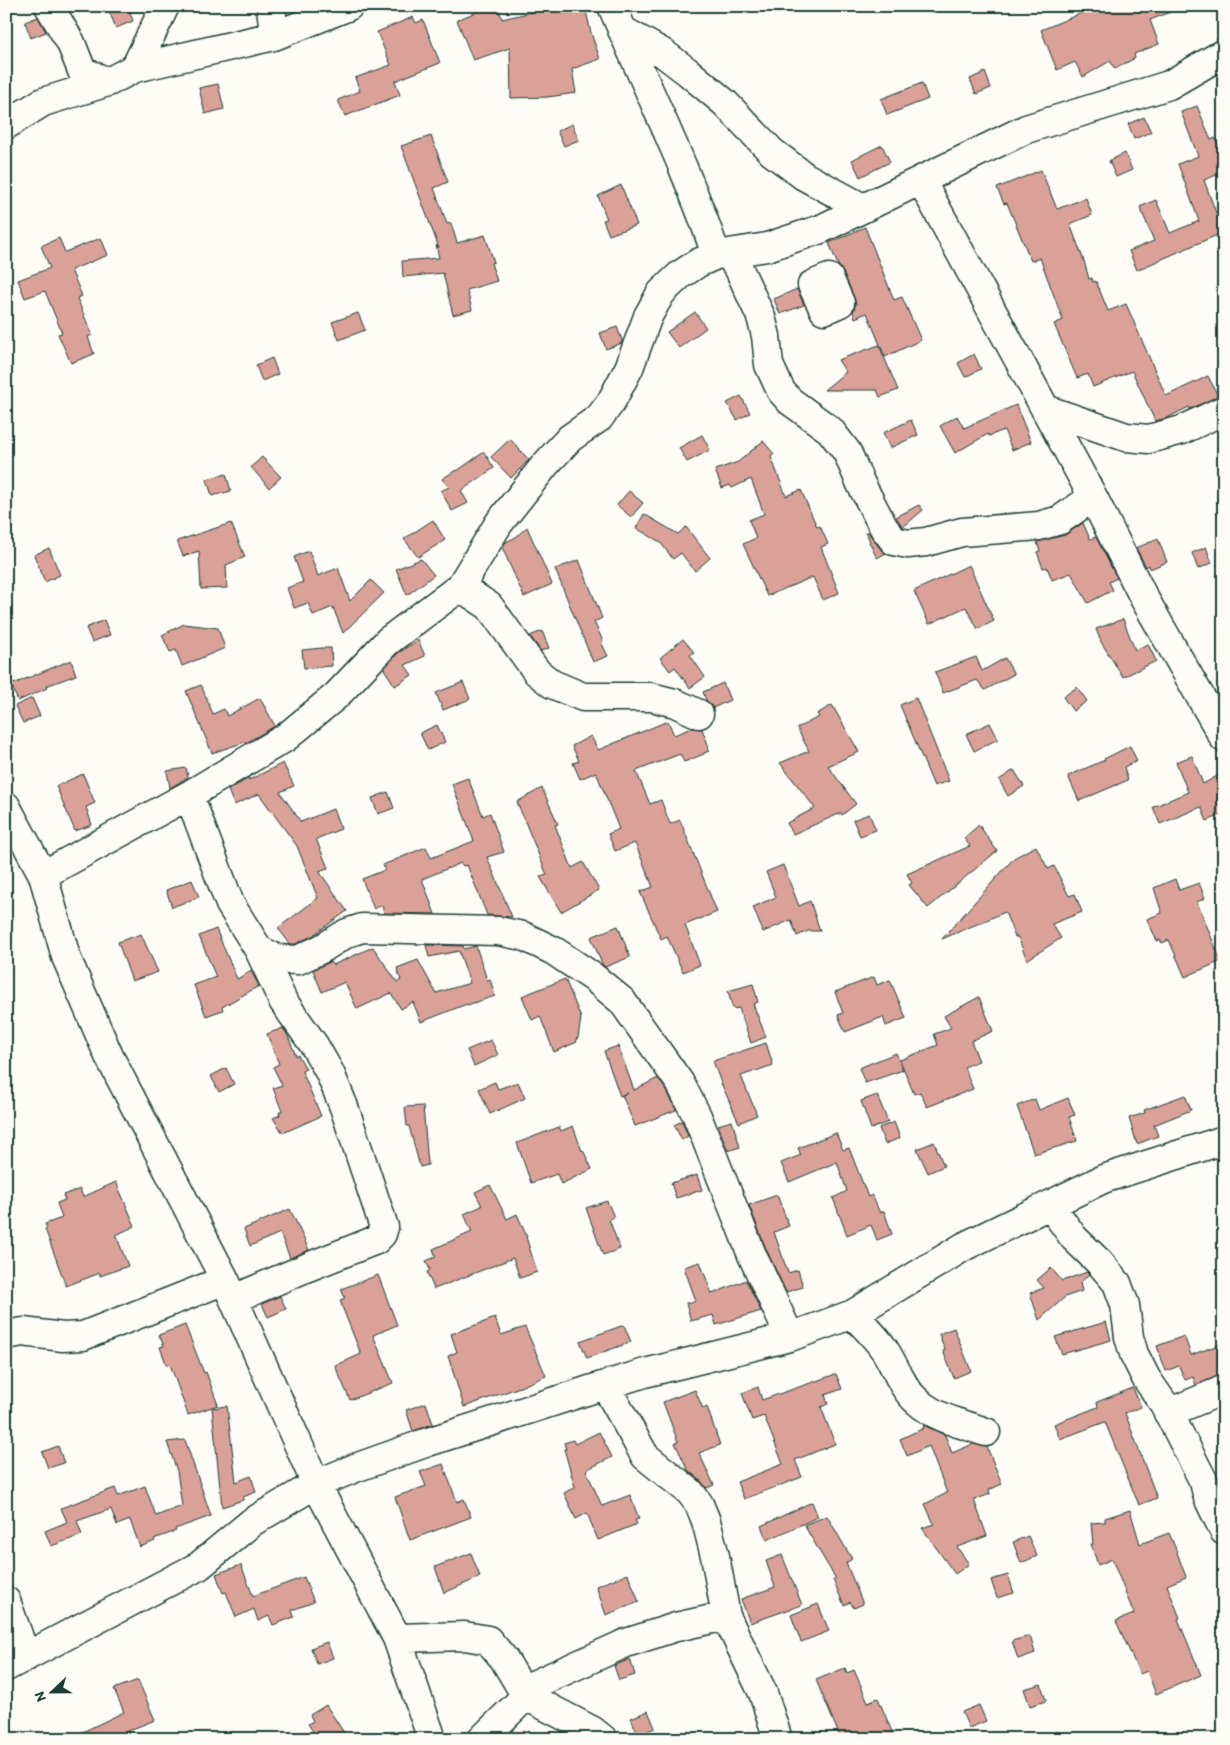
<svg xmlns="http://www.w3.org/2000/svg" width="1230" height="1745" font-family="Itim,sans-serif">
<style>
.building{fill:#daa199;stroke:#1f3d34}
.lines{fill:none;stroke-linecap:round;stroke-linejoin:round}
.minor-casing{stroke:#1f3d34;stroke-width:31}
.minor{stroke:#fdfcf7;stroke-width:28}
</style>
<rect width="100%" height="100%" fill="#fdfcf7"/>
<filter id="ink" filterUnits="userSpaceOnUse"><feTurbulence type="fractalNoise" baseFrequency=".02" numOctaves="2"/><feDisplacementMap in="SourceGraphic" scale="10" xChannelSelector="R" yChannelSelector="G"/><feConvolveMatrix kernelMatrix="1 2 1 2 8 2 1 2 1" color-interpolation-filters="sRGB"/></filter>
<g filter="url(#ink)">
<path class="building" d="M121 6H128L133 21 116 28 109 11Z
M491 6H498L502 19 558 6H577L578 12 586 11 591 33 600 59 572 69 576 93 548 97 511 98 510 48 473 60 457 20Z
M1081 6H1182L1183 7 1150 20 1159 44 1134 54 1135 58 1115 69 1110 61 1083 77 1075 62 1057 70 1041 30 1084 12Z
M38 17 46 32 31 38 25 22Z
M413 17 416 23 423 20 440 63 395 81 400 95 345 116 338 100 360 91 355 78 391 65 377 32Z
M985 72 991 88 976 94 970 79Z
M922 83 928 99 887 115 881 99Z
M218 84 224 109 205 114 199 88Z
M1197 106 1211 140 1215 138 1224 158V172L1204 180 1216 213 1224 210V232L1137 270 1129 251 1154 241 1140 207 1156 200 1170 233 1199 221 1178 164 1198 156 1181 112Z
M1144 117 1151 132 1134 139 1128 124Z
M572 124 579 140 564 146 557 131Z
M431 136 448 182 434 188 447 224 451 223 457 243 485 235 494 262 491 263 497 281 467 290 472 310 453 315 443 273 403 277 402 261 439 258 436 245 439 248 401 146Z
M882 145 890 162 860 177 852 160Z
M1125 153 1132 170 1116 177 1109 161Z
M1041 170 1057 209 1086 198 1092 215 1070 224 1084 261 1089 279 1092 278 1093 282 1096 281 1108 311 1126 304 1166 396 1208 376 1218 396 1190 409 1189 407 1167 418 1155 421 1132 371 1093 387 1088 374 1077 378 1054 324 1063 320 1040 258 1031 261 1007 203 1004 204 997 188Z
M621 185 637 225 609 235 603 220 607 219 598 196Z
M865 227 894 300 902 297 921 340 885 357 867 313 855 318 853 312 856 304 854 297 843 272 838 265 829 243Z
M59 238 65 252 101 238 108 255 71 270 82 296 77 298 92 335 88 337 94 354 71 363 58 334 62 333 45 291 25 298 18 280 50 268 41 246Z
M797 289 804 305 780 314 774 299Z
M695 312 706 328 679 348 667 332Z
M358 313 365 330 339 340 332 322Z
M617 327 622 340V343L606 349 600 333Z
M879 345 898 390 880 397 877 390H824L846 372 838 360Z
M974 354 981 369 965 377 958 363Z
M272 358 278 374 262 381 256 365Z
M741 396 750 413 737 420 727 403Z
M1016 405 1031 442 1012 450 1004 430 989 436 988 434 955 453 940 426 957 416 964 428Z
M911 420 918 435 890 448 883 433Z
M702 435 710 450 687 462 679 448Z
M510 439 529 460 511 478 491 457Z
M763 441 774 454 771 457 786 496 801 490 817 527 820 526 828 544 821 547 839 593 823 600 813 577 767 596 743 544 756 538 749 520 764 514 751 479 732 488 730 485 722 488 715 470 738 462Z
M484 452 494 468 461 491 468 503 452 511 441 491 449 487 442 479 456 470 457 471Z
M262 457 281 477 269 488 251 467Z
M226 474 231 491 212 496 207 479Z
M629 491 643 503 631 517 617 505Z
M919 505 923 510 903 527 896 517Z
M644 514 678 534 686 527 710 558 695 571 681 553 673 559 660 542 636 528Z
M433 520 445 540 418 557 404 539Z
M231 523 245 557 226 565 227 588 201 589 199 551 183 556 177 541Z
M1083 523 1090 539 1096 537 1117 578 1109 582 1113 590 1088 603 1071 573 1052 580 1047 567 1043 568 1037 552 1040 551 1037 542 1065 535Z
M527 527 552 584 524 597 502 547 506 542 516 537Z
M868 532 882 551 886 553 877 558 869 542 870 541 866 533Z
M1158 539 1167 562 1150 569 1149 565 1146 567 1136 548Z
M1206 547 1212 563 1198 569 1192 553Z
M49 548 60 575 45 582 34 555Z
M309 551 318 576 338 568 350 601 371 580 384 593 343 633 333 607 313 615 308 603 294 608 287 588 303 582 294 557Z
M421 559 434 575 407 595 396 569Z
M579 560 602 618 594 622 603 641 601 642 608 656 593 662 555 569Z
M969 565 994 621 978 629 966 607 929 624 914 591Z
M1123 619 1135 650 1148 644 1156 661 1123 677 1101 642 1096 629Z
M104 620 110 635 92 642 86 628Z
M184 624 218 628 225 648 182 666 176 650 170 652 162 635Z
M542 631 549 648 541 651 530 636Z
M683 639 694 652 690 655 705 677 690 688 675 667 670 671 660 658Z
M418 640 425 656 405 665 412 675 395 686 384 669 398 653Z
M322 648H331L332 666 304 668 302 650Z
M976 657 982 671 1005 658 1014 674 985 690 977 680 943 693 935 672Z
M71 660 76 675 46 686 47 688 18 701 11 685Z
M463 682 470 699 443 710 436 693Z
M723 683 730 700 713 708 706 700 703 692Z
M201 685 213 714 224 709 227 716 260 698 275 726 246 743 245 742 212 753 186 691Z
M1077 687 1087 701 1073 711 1063 697Z
M32 698 40 716 23 723 15 706Z
M916 698 949 781 934 786 900 705Z
M832 705 859 752 828 766 856 804 842 815 841 813 793 834 787 823 815 808 780 763 809 751 797 728 819 717 817 714Z
M668 721 674 735 692 728 702 729 709 747 708 748 709 751 704 753V754L684 762 680 754 636 771 650 804 661 800 670 824 680 820 717 912 685 925 700 965 683 972 667 936 661 939 640 892 653 887 635 843 615 851 608 834 619 829 596 772 580 779 573 763 579 761 572 746 591 736 598 750Z
M990 723 998 739 974 751 966 734Z
M437 725 445 742 428 750 420 733Z
M1130 746 1137 761 1124 767 1128 780 1079 801 1068 776 1105 760 1104 759Z
M1192 756 1203 784 1224 772V814L1207 821 1201 807 1160 824 1153 807 1188 792 1176 762Z
M283 763 294 786 280 792 301 822 333 809 341 829 316 839 328 868 319 871 347 911 312 936 295 944H290L278 928 318 898 297 846 259 794 234 805 228 790 249 778V780Z
M186 768 188 777 170 788 167 771Z
M1014 770 1024 786 1008 796 999 780Z
M83 774 95 803 86 807 92 825 75 831 56 786Z
M468 778 483 816 490 813 504 852 487 857 512 917 487 915 467 865 463 866 461 863 422 879 435 914 384 913 382 905 374 909 362 879 385 870 383 865 426 847 431 858 474 841 452 784Z
M542 788 558 824 555 825 572 868 583 862 599 890 561 912 540 877 547 875 517 802Z
M388 792 394 808 378 814 372 798Z
M869 814 876 830 860 836 853 820Z
M979 825 997 851 928 908 909 885 912 883 907 874 970 846 964 838Z
M1036 846 1048 869 1054 866 1069 896 1075 894 1082 912 1052 924 1061 938 1027 960 1018 937H1015L1005 912 942 939 1014 858Z
M783 865 799 906 810 901 820 931H808L797 936 791 920 763 932 753 907 776 897 766 872Z
M1175 879 1179 890 1199 883 1205 898 1197 902 1221 961 1185 977 1169 940 1162 943 1160 940 1157 941 1147 919 1162 913 1154 888Z
M192 880 199 897 172 907 166 890Z
M618 926 630 957 605 967 602 964 591 937Z
M216 929 237 979 251 971 259 986 222 1007 223 1010 206 1016 194 985 216 977 199 936Z
M141 934 158 972 132 981 118 942Z
M426 945 463 946 464 949 476 946 487 980 490 979 495 996 467 1005V1004L421 1022 413 1002 401 1009 391 993 357 1009 345 982 322 992 313 970 330 962 333 965 373 947 397 982 401 980 397 968 418 960 436 993 470 983 459 951 429 957Z
M874 977 877 985 890 980 906 1018 886 1026 883 1017 845 1032 838 1015 843 1013 835 992Z
M565 979 581 1018 578 1038 576 1039 577 1042 554 1052 540 1016 532 1020 522 996Z
M753 984 758 1002 753 1004 766 1037 751 1043 739 1008 733 1009 728 991Z
M979 997 993 1031 971 1041 979 1061 964 1067 973 1089 927 1107 920 1092 914 1094 900 1060 938 1045 934 1034 951 1028 944 1016Z
M283 1028 287 1034 296 1056 298 1055 306 1069 302 1071 321 1116 283 1133 273 1118 280 1115 279 1112 282 1111 273 1088 282 1085 273 1067 279 1064 267 1034Z
M491 1040 498 1055 474 1066 467 1050Z
M766 1043 773 1065 741 1076 757 1115 739 1123 721 1083 713 1061Z
M618 1046 634 1090 658 1078 667 1091 676 1110 635 1126 622 1095 628 1093 620 1096 604 1051Z
M896 1053 903 1070 865 1083 859 1068Z
M226 1068 234 1084 219 1092 211 1076Z
M495 1082 498 1089 518 1082 525 1098 490 1114 479 1089Z
M877 1095 888 1122 871 1129 861 1101Z
M1185 1095 1191 1110 1154 1125 1158 1136 1137 1144 1129 1118 1145 1113 1144 1110Z
M1068 1098 1075 1115 1069 1117 1077 1141 1034 1154 1017 1106 1035 1099 1039 1110Z
M423 1106 428 1165 420 1167 409 1126H407L405 1107Z
M682 1121 688 1136 682 1140 674 1125Z
M732 1121 740 1147 728 1151 718 1125Z
M894 1122 900 1138 885 1144 879 1128Z
M573 1126 582 1151 583 1150 592 1169 561 1184 557 1174 531 1183 517 1143 559 1127 561 1131Z
M836 1133 843 1150 849 1148 868 1197 872 1195 880 1213 884 1211 892 1234 877 1240 871 1225 847 1235 833 1198 847 1191 837 1162 789 1182 781 1163 801 1155 798 1148Z
M934 1142 944 1166 928 1173 917 1149Z
M697 1175 702 1190 676 1198 671 1183Z
M116 1182 135 1226 116 1235 128 1266 100 1276V1273L66 1286 45 1229 47 1228 45 1224 62 1218 57 1203 65 1200 63 1195 80 1189 83 1197Z
M490 1185 507 1219 517 1214 527 1237H526L537 1272 520 1278 513 1258 434 1289 427 1272 430 1270 426 1261 436 1257 433 1249 472 1232 464 1214 482 1206 475 1192Z
M777 1195 789 1226 774 1232 788 1273 798 1270 803 1287 786 1292 766 1249 749 1205Z
M607 1201 614 1217 609 1219 620 1249 603 1255 586 1208Z
M290 1209 309 1250 290 1258 280 1233 250 1246 244 1229Z
M700 1262 712 1294 746 1280 761 1311 716 1325 713 1315 691 1321 686 1303 696 1301 684 1267Z
M1051 1268 1062 1281 1087 1272 1089 1274 1080 1283 1082 1291 1065 1297 1039 1320 1030 1293 1044 1288 1037 1280Z
M378 1275 397 1325 373 1335 393 1383 350 1400 335 1366 361 1354 343 1309 340 1300 345 1298 341 1289Z
M280 1296 286 1309 268 1317 262 1304Z
M495 1318 501 1335 525 1327 546 1376 520 1387 464 1407 448 1356 457 1352 451 1334Z
M1106 1322 1111 1340 1062 1354 1055 1337Z
M185 1325 204 1373 206 1372 218 1405 188 1415 170 1364 167 1366 160 1347 164 1346 159 1335Z
M624 1325 631 1342 587 1358 580 1341Z
M954 1328 971 1371 954 1378 943 1351 945 1350 939 1334Z
M1184 1336 1191 1355 1224 1343V1374L1196 1385 1193 1377 1185 1380 1179 1366 1166 1371 1157 1346Z
M836 1374 842 1389 825 1395 828 1404 821 1407 835 1444 795 1460 802 1477 744 1499 737 1482 783 1464 764 1416 752 1420 742 1393 758 1387 762 1400Z
M1133 1388 1141 1407 1125 1413 1157 1498 1139 1505 1105 1422 1060 1439 1054 1424 1098 1407 1097 1402Z
M695 1390 703 1409 707 1407 720 1445 699 1453 714 1485 707 1488 700 1480 688 1470 675 1443 678 1442 663 1402Z
M426 1403 433 1424 413 1431 406 1410Z
M227 1406 236 1482 251 1476 256 1492 243 1497V1500L222 1507 212 1408Z
M923 1425 945 1435 952 1453 973 1444 987 1447 1002 1484 989 1490 990 1494 974 1500 987 1536 957 1547 969 1564 955 1574 922 1528 934 1524 925 1504 947 1493 929 1446 907 1456 900 1439 924 1428Z
M599 1432 612 1457 586 1470 602 1506 630 1495 639 1519 635 1520 637 1524 598 1540 587 1513 576 1519 564 1493 575 1487 564 1449H566L564 1443 573 1440 575 1444Z
M185 1440 211 1516 175 1529 176 1531 154 1539 155 1541 140 1547 130 1520 117 1525 111 1509 77 1521 82 1535 51 1546 45 1531 67 1522 61 1508 115 1488 118 1496 145 1486 156 1516 182 1506 177 1471 167 1442Z
M58 1446 64 1463 48 1468 42 1452Z
M443 1464 457 1502 464 1499 471 1517 410 1540 395 1497 426 1486 420 1472Z
M812 1502 818 1517 767 1540 761 1526Z
M1130 1510 1140 1544 1169 1533 1175 1547 1186 1577 1167 1585 1180 1618 1178 1619 1201 1675 1156 1694 1147 1671 1140 1674 1116 1621 1134 1614 1112 1559 1098 1565 1091 1544H1093L1091 1523 1105 1522V1518Z
M827 1516 852 1559 846 1563 863 1604 854 1608 850 1602 844 1605 833 1580 836 1579 804 1525Z
M1028 1536 1037 1556 1021 1563 1013 1542Z
M471 1553 480 1577 444 1593 435 1567Z
M782 1555 802 1605 750 1623 741 1599 775 1587 766 1561Z
M241 1565 253 1596 304 1577 314 1602 292 1610 294 1617 273 1625 269 1616 258 1621 254 1609 236 1617 226 1592 223 1593 216 1574Z
M628 1574 639 1602 606 1615 596 1586Z
M1008 1575 1014 1593 997 1598 991 1580Z
M818 1604 829 1631 801 1642 791 1615Z
M1030 1636 1035 1653 1018 1659 1012 1641Z
M327 1642 333 1658 317 1664 311 1648Z
M630 1659 635 1675 619 1680 614 1666Z
M845 1668 847 1673 854 1670 868 1702 878 1698 895 1739H841L816 1680Z
M138 1680 155 1720 127 1731 130 1739H68L124 1712 114 1689Z
M1041 1684 1046 1701 1030 1706 1024 1689Z
M326 1705 348 1739H325L322 1734 317 1737 308 1724 313 1721 310 1715Z
M979 1705 986 1721 969 1728 962 1712Z
M648 1711 655 1728 638 1735 631 1718Z"/>
<g class="lines">
<g class="minor-casing">
<path id="minor" d="M49 6 71 43 82 71 108 82
M271 6 274 36
M612 6C647 89 688 170 716 255
M622 30 663 53 688 72 725 103 772 152 804 176 863 208
M135 68 165 6
M6 125 43 102 108 82 135 68 274 36 349 6
M921 180 1026 129 1169 85 1224 53
M728 254 739 269 761 317 766 336 769 365 781 391 790 401 830 430 847 452 861 484 884 528 894 541 908 544 926 542 962 532 1039 526 1060 520 1093 497
M829 278 840 303 824 310 812 285Z
M1045 409 1126 437 1149 439 1182 430 1224 410
M460 587 489 606 537 672 552 684 583 697H651L675 703 699 714
M189 795 230 904 259 950 278 959 298 960 321 949 347 933 362 928 498 931 523 936 554 951 593 977 622 1001 680 1083 697 1116 752 1255 790 1337
M6 806 43 875 66 957 109 1056 225 1280 316 1484 397 1638 432 1739
M43 875 189 795 285 738 337 695 388 641 460 587 499 523 545 465 570 438 599 418 611 402 629 368 648 316 661 293 680 275 698 263 716 255 767 247 821 229 921 180 1093 497 1144 598 1224 738
M1050 1205 1074 1238 1099 1262 1117 1283 1125 1305 1129 1337 1134 1354 1146 1378 1164 1404 1204 1482 1208 1498 1224 1531
M234 1299 308 1267 376 1240 382 1234 384 1227 344 1107 330 1073 314 1045 283 1001 259 950
M853 1314C863 1325 875 1336 884 1349 895 1365 901 1387 917 1401 935 1418 963 1424 986 1432
M6 1335 23 1332 63 1337 83 1336 225 1280
M605 1385 645 1456 690 1492 699 1504 706 1521 715 1556 726 1616 763 1693 778 1739
M1168 1413 1216 1393 1224 1389
M6 1601 26 1657
M397 1638 465 1636 488 1640 504 1659 526 1696 593 1731 603 1739
M6 1667 199 1566 252 1522 316 1484 355 1468 428 1442 605 1385 645 1373 790 1337 853 1314 965 1246 1103 1179 1224 1140
M522 1690 626 1643 676 1627 726 1616
M482 1739 526 1696"/>
</g>
<use href="#minor" class="minor"/>
</g>
</g>
<rect width="1230" height="1745" fill="none" stroke="#fdfcf7" stroke-width="25"/>
<rect x="12" y="12" width="1205" height="1720" fill="none" stroke="#1f3d34" stroke-width="2" filter="url(#ink)"/>
<g transform="translate(52 1692) rotate(248)" stroke="#fdfcf7" stroke-width="4" paint-order="stroke">
<path d="M0-4L9 19L0 12L-9 19Z" fill="#1f3d34"/>
<text y="-8" font-size="14" font-weight="bold" text-anchor="middle" fill="#1f3d34">N</text>
</g>
</svg>
